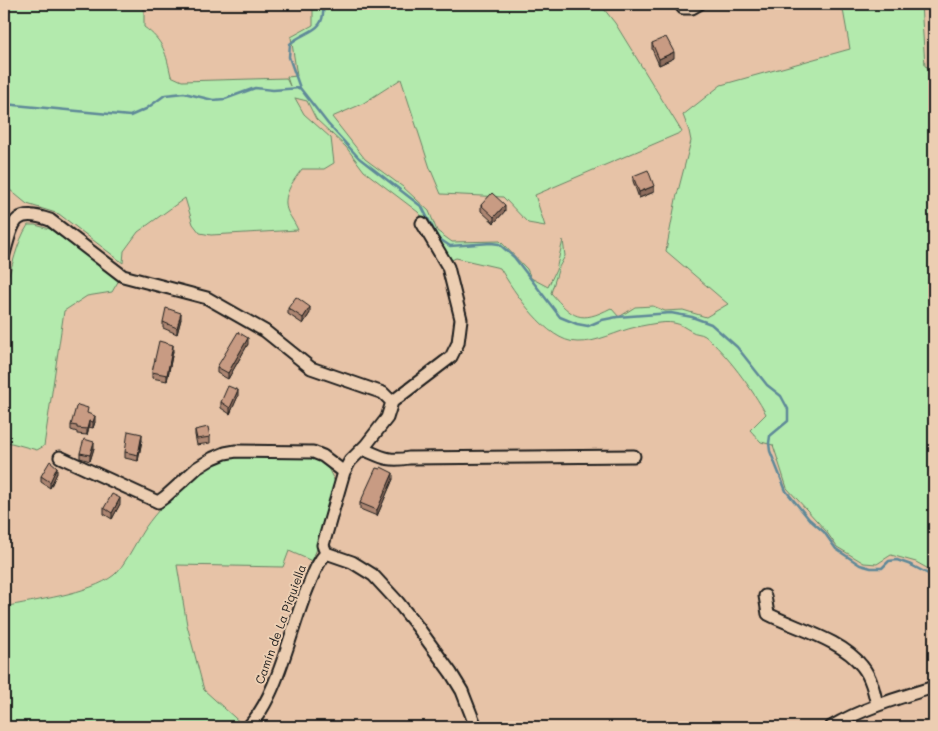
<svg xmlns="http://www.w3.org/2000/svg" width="938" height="731" font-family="Mali,sans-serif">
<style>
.green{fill:#b3eaad;stroke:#688364}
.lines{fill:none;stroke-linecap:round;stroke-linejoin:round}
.stream{stroke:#5e8998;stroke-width:2.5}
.minor-casing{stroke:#1c1c1c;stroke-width:15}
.minor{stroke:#ecceb2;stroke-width:11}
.wall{fill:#ac8571;stroke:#1c1c1c}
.shaded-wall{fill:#8c6c5c;stroke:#1c1c1c}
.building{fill:#c89b83;stroke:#1c1c1c}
.labels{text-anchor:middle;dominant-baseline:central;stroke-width:4;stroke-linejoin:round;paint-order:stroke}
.street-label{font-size:12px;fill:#1c1c1c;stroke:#ecceb2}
</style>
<rect width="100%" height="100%" fill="#e7c3a7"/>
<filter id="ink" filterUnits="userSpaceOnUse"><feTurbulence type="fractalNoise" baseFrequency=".02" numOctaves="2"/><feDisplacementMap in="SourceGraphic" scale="10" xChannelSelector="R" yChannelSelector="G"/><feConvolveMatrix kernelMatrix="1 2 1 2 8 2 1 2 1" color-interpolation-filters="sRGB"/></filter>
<g filter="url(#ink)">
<path class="green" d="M4 4H144V27C164 41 166 54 171 76L182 81 286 78 290 86 287 77 297 76 291 37 313 25V4H600L615 23 682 132 535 195 545 226 528 223 503 197 441 194 430 168 401 79 362 104 332 117 365 159 403 187 429 211 437 231 452 242 500 241 527 269 531 278 548 287 556 270 563 240 565 256 559 267 551 293C573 318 580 324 611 308L619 317 635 307 653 306 665 311 683 310 706 317 728 304 666 251 676 199 691 141 689 131 683 115 721 85 850 49 842 4H921L925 66 934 70V572L916 562 891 555 877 564 864 563 837 547 826 531 787 488 773 445 761 442 750 430 766 414C753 390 726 353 705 336 701 333 695 334 691 331 685 328 681 324 674 323 663 321 647 325 636 327 617 331 597 343 577 342 547 342 514 292 500 268L456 258 440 265 434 251 429 225 418 212 364 171 346 147 316 119 307 101 295 98 304 114 331 138 334 163 324 169H302C293 181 281 197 288 212 291 218 295 223 298 230L211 235 200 233 193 224 185 198 138 232 124 251 123 263 59 214 27 204 4 185Z
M28 225H35L50 229 119 280 112 292 87 296 64 311 44 446 37 450 4 441V288C13 268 16 243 28 225Z
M245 457H315L328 468 335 482 327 524 312 561 289 551 283 567 177 565 187 625 204 690 244 726 4 727V607C34 600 90 594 114 575 123 568 136 542 143 531 158 507 199 466 226 459 232 458 239 458 245 457Z"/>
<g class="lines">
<path class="stream" d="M323 4C326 34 306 29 290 44L289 57 300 88 328 124 359 158 422 207 438 238 450 246 491 243 499 244 514 257 560 317 577 324 588 326 602 320 617 317 671 313 692 317 711 324 737 347 767 385 781 396 788 409V421L770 436 769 443 770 451 786 491 809 519 824 532 836 549 860 565 871 568H882L889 561 897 560 911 565 934 577
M4 104 130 116 146 109 165 95 184 93 213 100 225 99 255 88 273 90 300 88"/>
<g class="minor-casing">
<path id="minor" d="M680 4 683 8H692L699 4
M4 254C13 223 13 207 50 220L123 276 207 298 265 331 311 368 383 393 392 402
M363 449C382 457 388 462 409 458L634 456
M60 457 158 502 165 497 197 468 213 458 225 453 236 451 313 452 323 456 344 472
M326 553 352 562 373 575 397 601 417 626 451 673 462 691 476 727
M765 596 768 614C797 629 841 639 862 666 871 677 874 691 877 705
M248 727C278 697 291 627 308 587 313 575 317 563 326 553L323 545 344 472 350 461 366 445 387 418 392 402 451 357 458 343 461 319 448 267 422 223
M831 727C863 708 898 698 934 687"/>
</g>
<use href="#minor" class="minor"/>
</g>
<path class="wall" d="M652 43 674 58 659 65 652 49Z
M633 176 654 192 639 198 633 181Z
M481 205 505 211 494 223 481 211Z
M288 308 310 313 303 324 288 314Z
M181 319 177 334 163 328V322Z
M248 344 228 379 217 373V367Z
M173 351 167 381 152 378V372Z
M238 396 230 414 221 408V402Z
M88 414 95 422 93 428 89 427 87 435 77 434V432L71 430V425Z
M195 430 210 437V443L197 445 195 435Z
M142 440 138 461 125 458V452Z
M94 448 90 461 80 458V453Z
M380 469 393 479 377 516 360 509V503Z
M57 473 50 488 41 482V476Z
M120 504 112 519 104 514V508Z"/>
<path class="shaded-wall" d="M674 52V58L659 65V59Z
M654 186V192L639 198V192Z
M505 205V211L494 223V217Z
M310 307V313L303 324V318Z
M181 313V319L177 334V328Z
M248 338V344L228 379V373Z
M173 345V351L167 381V375Z
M238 390V396L230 414V408Z
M95 416V422L93 428V422Z
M89 421V427L87 435V429Z
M142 434V440L138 461V455Z
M94 442V448L90 461V455Z
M57 467V473L50 488V482Z
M393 473V479L377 516V510Z
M120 498V504L112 519V513Z"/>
<path class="building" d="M666 37 674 52 659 59 652 43Z
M648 170 654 186 639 192 633 176Z
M492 193 505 205 494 217 481 205Z
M296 297 310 307 303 318 288 308Z
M166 308 181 313 177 328 163 322Z
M238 332 248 338 228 373 217 367Z
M159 341 173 345 167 375 152 372Z
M228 386 238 390 230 408 221 402Z
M78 405 88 408 87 413 95 416 93 422 89 421 87 429 77 428V426L71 425 76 407Z
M208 427 210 437 197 439 195 430Z
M128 431 142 434 138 455 125 452Z
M84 439 94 442 90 455 80 453Z
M50 461 57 467 50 482 41 476Z
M381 467 393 473 377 510 360 503 376 468 380 469Z
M112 494 120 498 112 513 104 508Z"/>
</g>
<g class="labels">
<g class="street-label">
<text transform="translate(280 624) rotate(-70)">Camín de La Piquiella</text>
</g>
</g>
<rect width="938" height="731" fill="none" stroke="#ecceb2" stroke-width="20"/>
<rect x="10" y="10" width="918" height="711" fill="none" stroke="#1c1c1c" stroke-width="2" filter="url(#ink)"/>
</svg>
